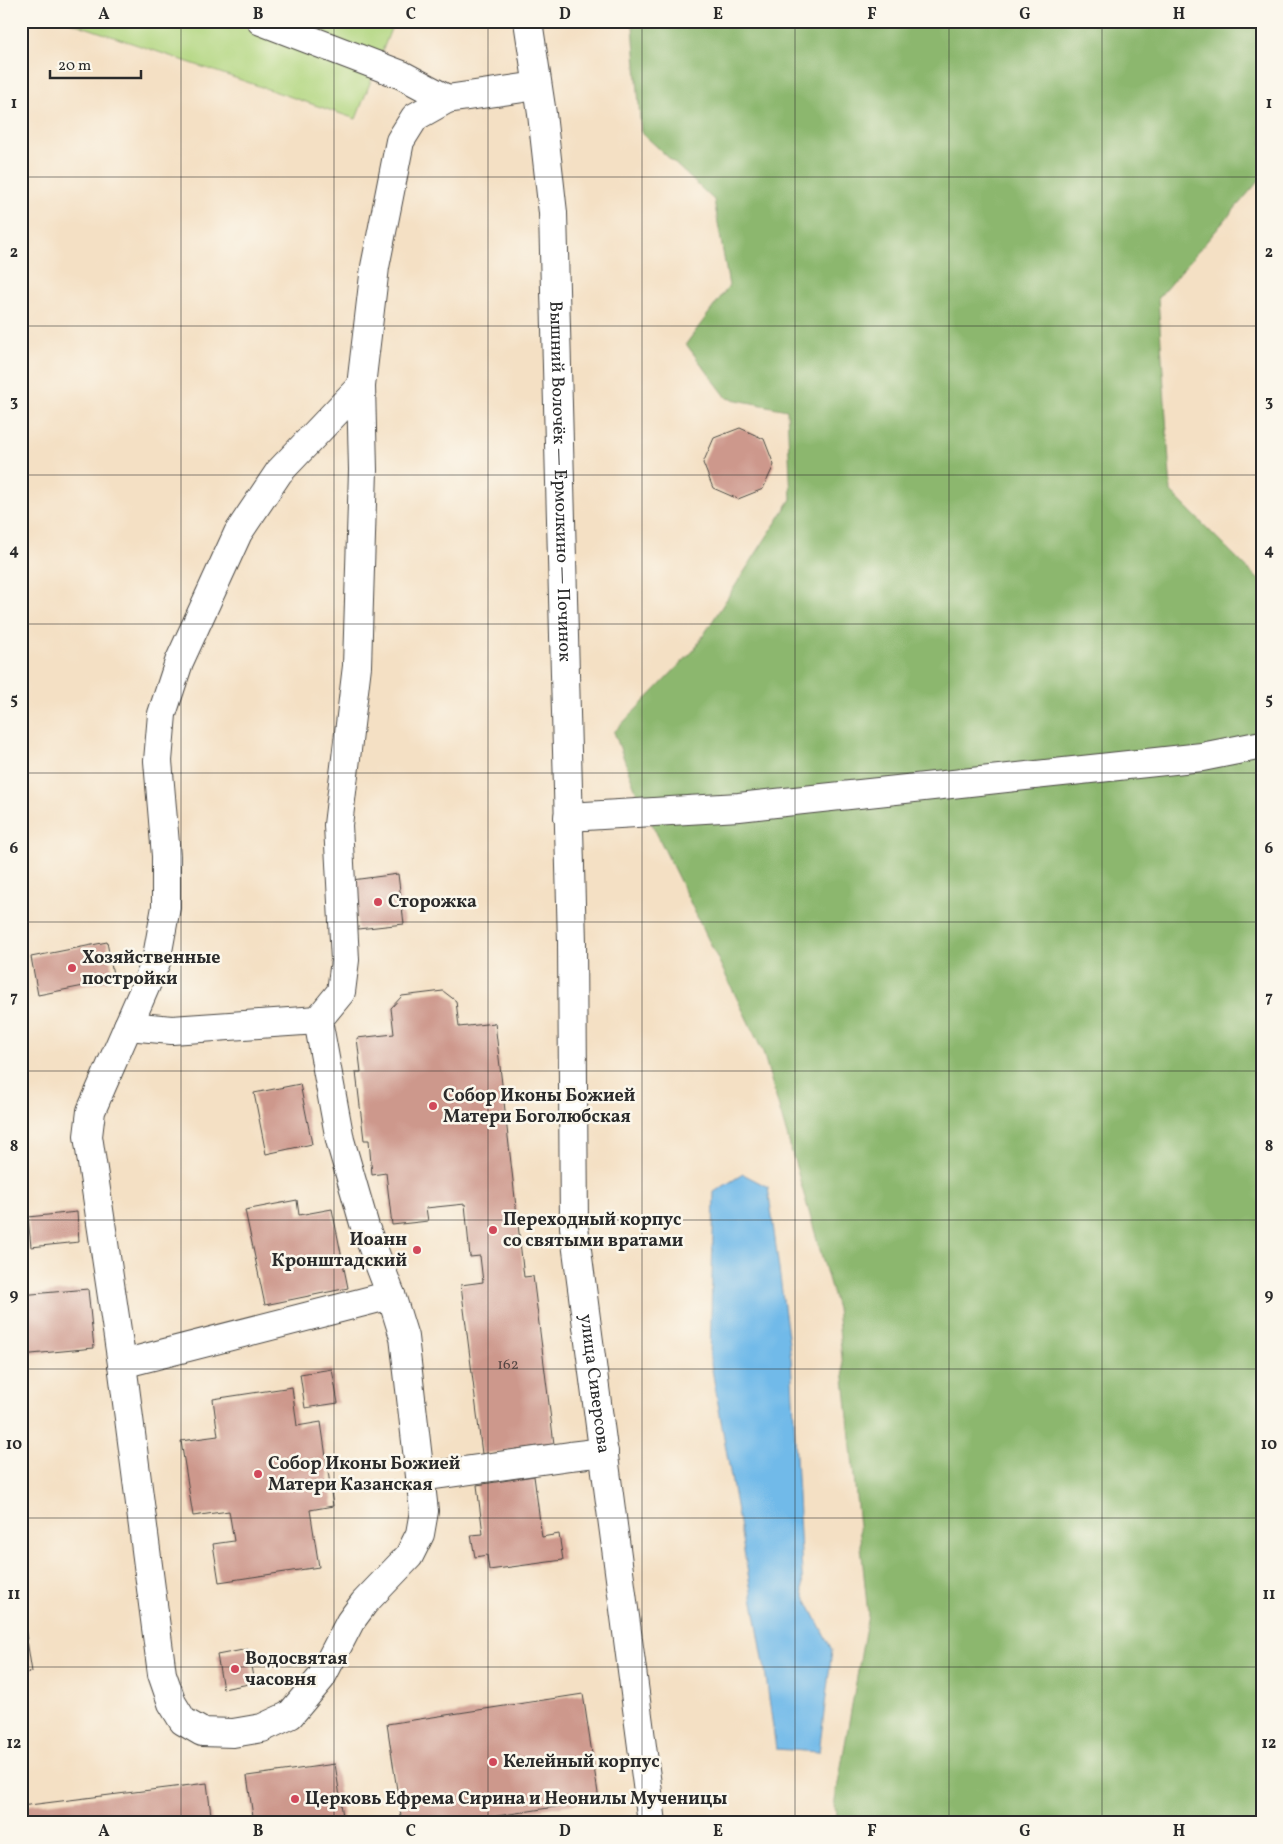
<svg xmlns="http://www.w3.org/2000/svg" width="1283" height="1844" font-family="Vollkorn,serif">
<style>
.green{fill:#b1d67f;stroke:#6e8055}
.forest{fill:#8cb76e;stroke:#5c714c}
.water{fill:#71bae9;stroke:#4e728a}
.building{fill:#cd988c}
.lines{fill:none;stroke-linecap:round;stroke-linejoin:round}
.minor-casing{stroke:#494642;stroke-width:30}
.minor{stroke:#fff;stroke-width:28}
.grid{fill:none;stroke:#2b2b2b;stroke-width:1;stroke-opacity:0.55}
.poi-dot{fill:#d1495b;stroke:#fbf7ec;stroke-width:2}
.labels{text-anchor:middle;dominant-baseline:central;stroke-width:5;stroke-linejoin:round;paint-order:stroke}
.number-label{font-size:15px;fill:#544643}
.street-label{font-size:18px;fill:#2b2b2b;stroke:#fbf7ec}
.poi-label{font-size:18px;font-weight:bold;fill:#2b2b2b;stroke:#fbf7ec;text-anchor:start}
.neatline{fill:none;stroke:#2b2b2b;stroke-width:2}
.grid-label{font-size:16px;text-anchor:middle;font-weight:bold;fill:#2b2b2b}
</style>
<rect width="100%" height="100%" fill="#fbf7ec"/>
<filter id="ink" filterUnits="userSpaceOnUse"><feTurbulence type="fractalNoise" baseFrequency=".02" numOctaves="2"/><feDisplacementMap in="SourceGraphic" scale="10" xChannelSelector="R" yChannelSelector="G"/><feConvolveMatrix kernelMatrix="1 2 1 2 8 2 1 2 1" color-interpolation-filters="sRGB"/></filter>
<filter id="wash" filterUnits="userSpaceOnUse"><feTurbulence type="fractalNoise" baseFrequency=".0096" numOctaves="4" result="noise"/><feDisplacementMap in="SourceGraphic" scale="20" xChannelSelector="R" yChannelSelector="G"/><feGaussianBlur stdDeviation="1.12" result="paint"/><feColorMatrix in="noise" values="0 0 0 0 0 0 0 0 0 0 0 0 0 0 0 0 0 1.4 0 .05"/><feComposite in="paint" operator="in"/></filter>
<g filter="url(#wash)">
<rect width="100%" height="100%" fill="#f4e0c4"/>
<path class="green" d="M67 21H394L356 119Z"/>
<path class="forest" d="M637 21H1262V177L1158 298 1171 492 1262 583V1823H839L834 1806 868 1615 837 1309 763 1052 636 791 614 732 694 650 791 499 787 410 727 398 686 344 729 286 714 200 641 132 633 26Z"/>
<path class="water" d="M743 1174 768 1187 791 1359 803 1593 832 1650 819 1752 776 1749 765 1670 710 1358 714 1192Z"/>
<g id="blocks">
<path class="building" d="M740 428 764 439 774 465 763 489 738 499 713 488 703 463 714 438Z
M398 874 404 924 358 929 352 880Z
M107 942 114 980 38 995 31 957Z
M443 991 456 1001 459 1027 495 1023 524 1277 533 1276 554 1444 482 1454 461 1285 483 1282 480 1256 470 1257 465 1204 426 1208 428 1221 392 1225 386 1173 372 1175 369 1140H364L356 1072H361L357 1038 394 1034 391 1008 402 996Z
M300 1084 312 1144 266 1154 254 1093Z
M297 1200 299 1215 332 1209 348 1288 265 1305 245 1210Z
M77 1212 79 1242 31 1247 28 1217Z
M88 1289 94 1348 21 1355V1295Z
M332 1369 338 1403 305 1408 300 1374Z
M292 1387 297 1426 321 1422 333 1506 310 1510 319 1567 219 1582 213 1544 234 1541 229 1511 193 1516 181 1441 218 1436 213 1399Z
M534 1476 542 1537 559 1534 563 1560 489 1570 487 1555 475 1557 471 1535 483 1534 477 1485Z
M21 1602 32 1672 21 1674Z
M248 1649 254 1683 223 1689 217 1655Z
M583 1694 599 1800 453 1823H402L387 1724Z
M335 1764 344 1823H254L247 1776Z
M207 1783 212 1823H21V1806Z"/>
</g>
</g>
<g filter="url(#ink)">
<use href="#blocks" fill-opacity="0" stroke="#494642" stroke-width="1"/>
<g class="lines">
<g class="minor-casing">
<g id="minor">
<path d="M261 21 402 75 447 99"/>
<path id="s1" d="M528 21 542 114 553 213 572 943 574 1227 652 1823"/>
<path d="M568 817 739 807 1202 757 1262 745"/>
<path d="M318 1020 340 1140 365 1227 391 1295 404 1337 424 1511 420 1534 409 1556 364 1603 350 1622 321 1678 290 1715 262 1728 233 1733 202 1732 183 1721 172 1703 162 1674 122 1364 88 1136 91 1111 156 962 166 907V856L158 761 162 714 179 662 238 533 279 472 361 386 375 267 400 141 415 117 447 99 537 86"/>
<path d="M128 1026 172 1030 318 1020 341 992 345 960 338 825 357 666 363 470 361 386"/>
<path d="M122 1364 391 1295"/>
<path d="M421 1477 570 1456 604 1452"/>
</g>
</g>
<use href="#minor" class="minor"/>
</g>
</g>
<path class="grid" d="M181 21V1823M334 21V1823M488 21V1823M642 21V1823M795 21V1823M949 21V1823M1102 21V1823M21 177H1262M21 326H1262M21 475H1262M21 624H1262M21 773H1262M21 922H1262M21 1071H1262M21 1220H1262M21 1369H1262M21 1518H1262M21 1667H1262"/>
<g class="poi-dot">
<circle cx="378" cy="902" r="5"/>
<circle cx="72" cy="968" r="5"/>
<circle cx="433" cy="1106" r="5"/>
<circle cx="493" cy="1230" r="5"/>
<circle cx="417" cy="1250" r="5"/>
<circle cx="258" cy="1474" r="5"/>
<circle cx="235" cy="1669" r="5"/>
<circle cx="493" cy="1762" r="5"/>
<circle cx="295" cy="1799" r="5"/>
</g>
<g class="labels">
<g class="number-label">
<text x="508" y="1365">162</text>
</g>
<g class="street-label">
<text stroke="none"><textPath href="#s1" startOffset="462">Вышний Волочёк — Ермолкино — Починок</textPath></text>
<text stroke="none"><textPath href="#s1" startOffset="1366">улица Сиверсова</textPath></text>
</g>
<g class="poi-label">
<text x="388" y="902">Сторожка</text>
<text x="82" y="958">Хозяйственные<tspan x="82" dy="21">постройки</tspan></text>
<text x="443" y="1096">Собор Иконы Божией<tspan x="443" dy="21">Матери Боголюбская</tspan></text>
<text x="503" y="1220">Переходный корпус<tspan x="503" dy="21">со святыми вратами</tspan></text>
<text x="407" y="1240" text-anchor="end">Иоанн<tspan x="407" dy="21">Кронштадский</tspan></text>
<text x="268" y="1464">Собор Иконы Божией<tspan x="268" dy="21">Матери Казанская</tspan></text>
<text x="245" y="1659">Водосвятая<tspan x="245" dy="21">часовня</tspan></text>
<text x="503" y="1762">Келейный корпус</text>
<text x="305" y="1799">Церковь Ефрема Сирина и Неонилы Мученицы</text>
</g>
</g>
<rect width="1283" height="1844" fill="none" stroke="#fbf7ec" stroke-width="55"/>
<path d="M50 70v8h91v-8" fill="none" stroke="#2b2b2b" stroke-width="2.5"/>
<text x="58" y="70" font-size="15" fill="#2b2b2b" stroke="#fbf7ec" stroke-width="4" paint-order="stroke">20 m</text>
<rect x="28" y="28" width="1228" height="1788" class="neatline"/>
<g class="grid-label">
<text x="104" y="19">A</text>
<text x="258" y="19">B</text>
<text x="411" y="19">C</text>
<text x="565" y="19">D</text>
<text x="718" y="19">E</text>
<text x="872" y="19">F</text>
<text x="1025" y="19">G</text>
<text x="1179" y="19">H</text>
<text x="14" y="108">1</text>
<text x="1269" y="108">1</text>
<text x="14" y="257">2</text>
<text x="1269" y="257">2</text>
<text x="14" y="406">3</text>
<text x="1269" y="406">3</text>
<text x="14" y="555">4</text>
<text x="1269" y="555">4</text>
<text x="14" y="704">5</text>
<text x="1269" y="704">5</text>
<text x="14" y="853">6</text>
<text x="1269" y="853">6</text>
<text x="14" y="1002">7</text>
<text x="1269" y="1002">7</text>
<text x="14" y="1151">8</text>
<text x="1269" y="1151">8</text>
<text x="14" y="1300">9</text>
<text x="1269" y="1300">9</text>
<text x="14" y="1449">10</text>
<text x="1269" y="1449">10</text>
<text x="14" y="1599">11</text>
<text x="1269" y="1599">11</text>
<text x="14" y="1748">12</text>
<text x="1269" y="1748">12</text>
<text x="104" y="1836">A</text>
<text x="258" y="1836">B</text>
<text x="411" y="1836">C</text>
<text x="565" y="1836">D</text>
<text x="718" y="1836">E</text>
<text x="872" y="1836">F</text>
<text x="1025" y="1836">G</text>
<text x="1179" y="1836">H</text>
</g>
</svg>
